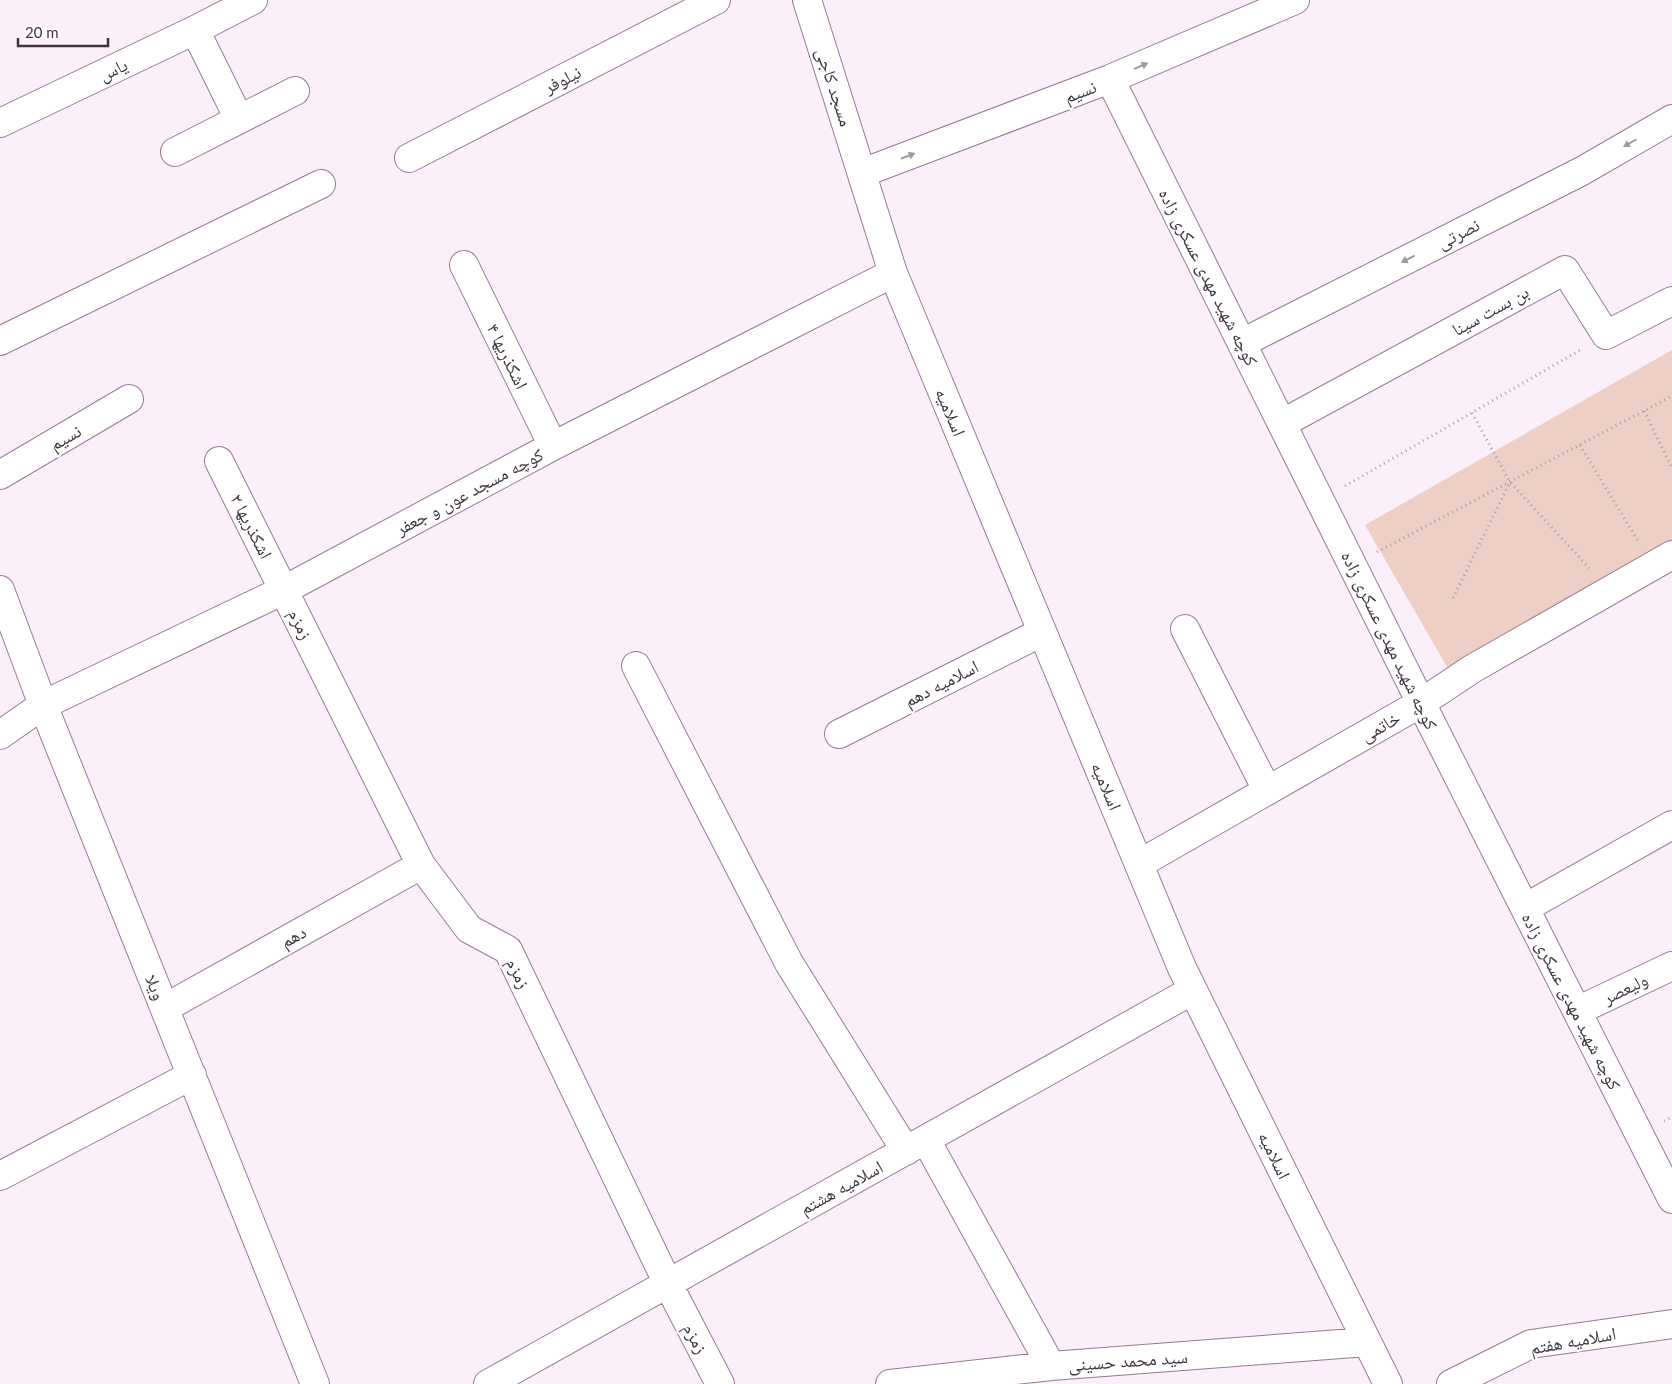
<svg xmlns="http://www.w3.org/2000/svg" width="1672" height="1384" font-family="Lato,'Noto Naskh Arabic',sans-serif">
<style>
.green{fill:#edcfc5}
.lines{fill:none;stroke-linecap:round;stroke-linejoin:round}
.minor-casing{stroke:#967a92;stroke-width:30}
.path{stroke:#a99da7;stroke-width:3;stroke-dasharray:1 4;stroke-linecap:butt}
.minor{stroke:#fff;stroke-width:28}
.oneway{fill:#9f999e}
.labels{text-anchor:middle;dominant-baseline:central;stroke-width:4.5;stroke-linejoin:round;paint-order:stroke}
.street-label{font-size:18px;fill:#3f333d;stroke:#fff}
</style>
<rect width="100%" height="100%" fill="#fbeff9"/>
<path class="green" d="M1672 350V555L1454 679 1365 525Z"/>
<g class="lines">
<g class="minor-casing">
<path id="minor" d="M807 0 893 273 1182 968 1388 1384
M195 30 239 119
M1110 79 1421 703 1672 1199
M0 123 195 30 253 0
M175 152 295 91
M409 158 716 0
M862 173 1110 79 1295 0
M464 265 553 446
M0 341 321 184
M1242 343 1582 171 1672 119
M1283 423 1565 270 1606 335 1672 301
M219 461 421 865 469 929 508 950 668 1284 720 1384
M0 475 129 399
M0 590 43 705 315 1384
M1185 629 1267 790
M636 666 789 963 906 1151
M839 734 1042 632
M0 735 43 705 284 590 553 446 893 273
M1139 864 1421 703 1472 669 1672 555
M1525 908 1672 825
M165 1008 421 865
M1577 1011 1672 966
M926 1140 1051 1366
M0 1176 192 1075
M488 1384 1193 990
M890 1384 1051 1366 1367 1342
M1451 1384 1531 1344 1672 1324"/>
</g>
<path class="path" d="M1644 411 1672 468
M1472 413 1510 482 1589 568
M1580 445 1638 541
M1345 486 1582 349
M1377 552 1672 396
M1453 598 1510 482
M1664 1121 1672 1117"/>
<use href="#minor" class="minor"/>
</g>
<defs><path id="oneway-solid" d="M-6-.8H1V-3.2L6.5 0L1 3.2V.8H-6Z" transform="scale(1.25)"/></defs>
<g class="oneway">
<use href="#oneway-solid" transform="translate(1141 66) rotate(-23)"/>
<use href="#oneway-solid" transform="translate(1630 143) rotate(150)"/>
<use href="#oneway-solid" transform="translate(908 156) rotate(-21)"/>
<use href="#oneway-solid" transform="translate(1408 259) rotate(153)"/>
</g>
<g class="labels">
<g class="street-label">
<text transform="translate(113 69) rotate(-25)">یاس</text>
<text transform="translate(562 79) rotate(-27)">نیلوفر</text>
<text transform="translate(835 87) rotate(72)">مسجد کاجی</text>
<text transform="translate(1080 91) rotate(-21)">نسیم</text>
<text transform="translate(1458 233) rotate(-27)">نصرتی</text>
<text transform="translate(1209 277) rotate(63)">کوچه شهید مهدی عسکری زاده</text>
<text transform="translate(1490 310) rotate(-29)">بن بست سینا</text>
<text transform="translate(508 356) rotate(64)">اشکذریها ۴</text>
<text transform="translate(951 412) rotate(67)">اسلامیه</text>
<text transform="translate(65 437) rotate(-30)">نسیم</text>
<text transform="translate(469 491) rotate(-28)">کوچه مسجد عون و جعفر</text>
<text transform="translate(252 526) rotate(63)">اشکذریها ۲</text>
<text transform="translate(301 624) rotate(64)">زمزم</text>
<text transform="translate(1390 640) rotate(64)">کوچه شهید مهدی عسکری زاده</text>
<text transform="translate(941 683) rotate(-27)">اسلامیه دهم</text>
<text transform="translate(1380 726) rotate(-30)">خاتمی</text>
<text transform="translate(1107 786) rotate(67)">اسلامیه</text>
<text transform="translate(293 936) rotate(-29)">دهم</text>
<text transform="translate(519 973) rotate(64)">زمزم</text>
<text transform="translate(156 987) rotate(68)">ویلا</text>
<text transform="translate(1625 988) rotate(-26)">ولیعصر</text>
<text transform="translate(1572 1001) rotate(63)">کوچه شهید مهدی عسکری زاده</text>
<text transform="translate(1275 1155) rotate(64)">اسلامیه</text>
<text transform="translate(841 1187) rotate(-29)">اسلامیه هشتم</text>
<text transform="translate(696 1338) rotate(62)">زمزم</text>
<text transform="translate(1573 1340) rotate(-10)">اسلامیه هفتم</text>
<text transform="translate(1128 1360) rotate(-4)">سید محمد حسینی</text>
</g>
</g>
<path d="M18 38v8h90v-8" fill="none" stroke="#3f333d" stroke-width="2.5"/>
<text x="25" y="38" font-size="15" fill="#3f333d" stroke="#ffffff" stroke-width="4" paint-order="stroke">20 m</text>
</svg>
